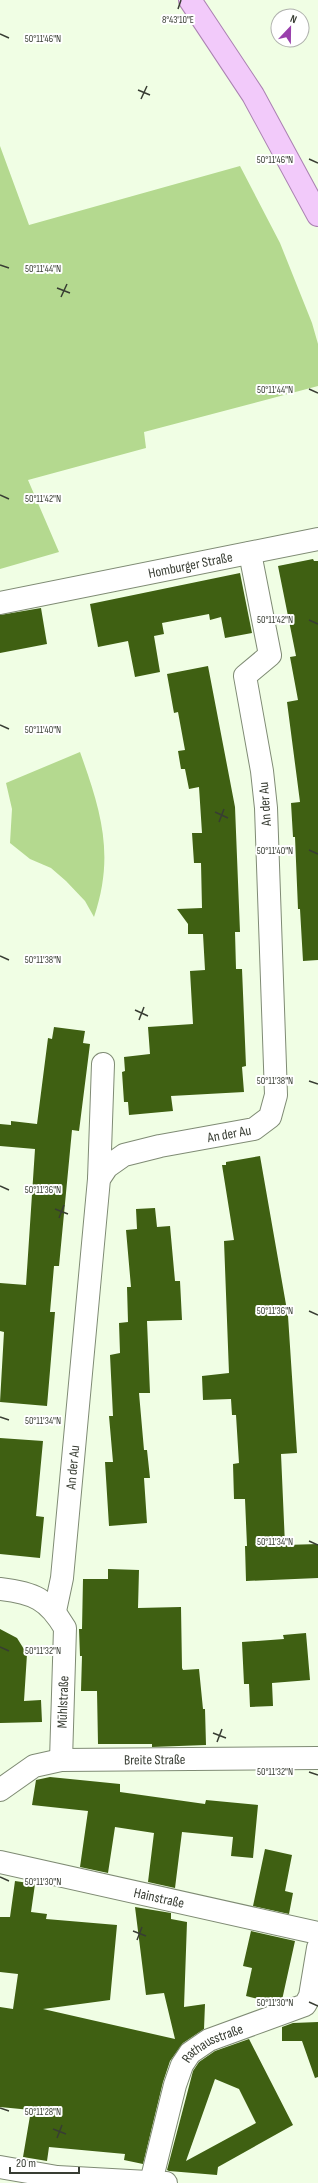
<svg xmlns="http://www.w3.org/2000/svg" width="318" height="2183" font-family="'Sofia Sans Condensed',sans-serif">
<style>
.green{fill:#b4d98f}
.building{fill:#3f6012;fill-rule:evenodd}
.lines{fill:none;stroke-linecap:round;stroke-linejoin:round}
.minor-casing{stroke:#7f8b74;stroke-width:24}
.major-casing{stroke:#ab82b2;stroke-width:24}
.minor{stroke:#fff;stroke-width:22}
.major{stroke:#f2cafa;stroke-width:22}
.ticks{fill:none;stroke:#383d33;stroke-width:1.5}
.labels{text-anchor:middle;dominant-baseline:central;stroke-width:4;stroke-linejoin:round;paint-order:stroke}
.street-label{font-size:14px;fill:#383d33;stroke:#fff}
.ticks-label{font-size:10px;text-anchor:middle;fill:#383d33;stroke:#fff;stroke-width:4;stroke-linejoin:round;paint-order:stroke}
</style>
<rect width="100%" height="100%" fill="#f0fee4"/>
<path class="green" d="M0 146 29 225 240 166 280 243 312 323 318 344V386L144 432 146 448 28 480 59 552 0 569Z
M80 752C101 811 115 855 94 917L85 901 66 881 51 868 30 859 10 843 12 809 6 783Z"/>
<path class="building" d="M313 559 314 561H318V960L303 961 300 909H298L295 837H293L291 803 300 802 287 702 298 700 290 657 296 656 278 566Z
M240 573 252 633 225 638 221 617 210 620 209 614 162 623 164 634 154 636 160 672 135 677 128 641 98 647 90 604Z
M41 608 47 644 0 653V615Z
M208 666 235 807 240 932H235L236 969H242L246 1066 242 1067 244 1092 171 1096 173 1111 129 1115 128 1102H124L122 1072 125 1071 124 1057 150 1054 148 1027 193 1024 190 971 205 970 203 934H188V924L177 909 202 908 201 863H194L192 833H202L199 787 189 789 185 769H181L178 751 185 750 178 712 174 713 167 674Z
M54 1027 85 1031 83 1043 90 1044 79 1131 72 1130 59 1266H54L50 1312H55L47 1406 0 1402 4 1332 0 1331V1283L26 1285 35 1149 0 1146V1124L11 1125V1121L37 1124 48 1038 52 1039Z
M260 1156 288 1316 297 1453 281 1454 285 1545 318 1544V1578L246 1581 245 1546H247L245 1499H234L233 1464 239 1463 236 1415H232L231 1399 203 1400 202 1376 229 1373 224 1241 234 1240 222 1165H226V1162Z
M155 1208 157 1227 170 1226 175 1281H180L182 1320 147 1321 150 1393H139L144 1450H147L150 1478H144L147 1523 109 1526 105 1462H113L109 1416H113L110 1355 120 1353 119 1323 128 1322 127 1287H131L126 1230 137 1229 136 1209Z
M0 1438 43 1441 36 1516 44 1517 40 1558 0 1554Z
M108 1569 139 1570 138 1608 181 1607 182 1668 183 1670 199 1669 203 1709H205L206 1745 152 1747V1744H98L97 1691H81L82 1656H80L79 1629H82L83 1579H108Z
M0 1629 17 1638 27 1654 24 1701 41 1700 42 1722 0 1723Z
M306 1633 310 1680 272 1683 273 1706 250 1707 249 1684H244L242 1642 284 1639 283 1635Z
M50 1777 120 1784V1792L205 1804 206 1800 258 1805 253 1858 231 1856 233 1837 182 1832 175 1888 148 1882 154 1833 115 1827 108 1873 80 1867 88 1811 32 1805 36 1780Z
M265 1849 292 1855 285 1891 293 1893 289 1914 253 1906Z
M15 1881 35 1884 31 1912 47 1914 46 1919 117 1925 110 2000 43 2009 175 2039 164 1993 146 1995 135 1907 171 1913V1919L187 1922 184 2007 205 2004 204 2029 183 2043 170 2061 163 2082 143 2164 124 2160 125 2154 49 2147 47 2161 23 2157 31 2110 0 2107V2007L13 2009 18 1974 0 1972V1917H10Z
M251 1931 295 1941 282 2000 275 2003 246 1996 252 1968 243 1966Z
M318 2022V2077L315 2078 302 2041H282V2027L293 2023Z
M249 2039 293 2125 218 2167 217 2175 169 2171 167 2170 193 2071 199 2062 215 2051ZM215 2079 239 2089 256 2123 186 2161Z"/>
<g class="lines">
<g class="minor-casing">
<g id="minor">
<path id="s1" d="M0 603 318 539"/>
<path d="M99 1179 103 1064"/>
<path d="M0 1589C34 1593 48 1599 65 1628L61 1760"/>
<path id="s2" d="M55 1611 62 1578 99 1179 107 1167 124 1155 160 1146 254 1129 270 1117 276 1095 266 808 262 771 245 676 270 655 250 553"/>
<path id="s3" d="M0 1790 34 1766 61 1760 318 1758"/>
<path id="s4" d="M0 1862 318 1933"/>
<path d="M0 2167 57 2177 166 2183"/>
<path id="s5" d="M151 2182 175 2085 182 2065 190 2053 209 2040 305 2005 310 1996 318 1948"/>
</g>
</g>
<g class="major-casing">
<path id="major" d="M190 0 253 95 318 215"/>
</g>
<use href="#minor" class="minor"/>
<use href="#major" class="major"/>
</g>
<path class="ticks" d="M178 9 181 0M0 34 9 38M138 90 150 95M141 99 147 86M309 159 318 163M0 265 9 268M57 288 70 293M61 297 67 284M309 389 318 393M0 495 9 499M309 620 318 624M0 725 9 729M215 812 228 818M219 822 224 809M309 850 318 854M0 956 9 960M135 1010 148 1016M139 1020 144 1007M309 1081 318 1084M0 1186 9 1190M55 1209 68 1214M59 1218 64 1205M309 1311 318 1315M0 1417 9 1420M309 1541 318 1545M0 1647 9 1651M213 1733 226 1738M217 1742 222 1729M309 1772 318 1775M0 1877 9 1881M133 1931 146 1936M137 1940 142 1927M309 2002 318 2006M0 2108 9 2111M53 2129 66 2134M57 2138 62 2125"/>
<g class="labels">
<g class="street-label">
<text stroke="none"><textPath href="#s1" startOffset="194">Homburger Straße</textPath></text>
<text transform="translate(265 804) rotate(-94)">An der Au</text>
<text stroke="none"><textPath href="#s2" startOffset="577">An der Au</textPath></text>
<text stroke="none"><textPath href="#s2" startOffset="145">An der Au</textPath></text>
<text transform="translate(63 1702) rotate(-88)">Mühlstraße</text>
<text stroke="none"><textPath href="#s3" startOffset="163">Breite Straße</textPath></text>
<text stroke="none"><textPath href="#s4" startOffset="163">Hainstraße</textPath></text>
<text stroke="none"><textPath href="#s5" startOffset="160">Rathausstraße</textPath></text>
</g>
</g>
<g class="ticks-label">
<text x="178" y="23">8°43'10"E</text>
<text x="43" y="42">50°11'46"N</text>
<text x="275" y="163">50°11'46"N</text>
<text x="43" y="272">50°11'44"N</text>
<text x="275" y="393">50°11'44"N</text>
<text x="43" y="502">50°11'42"N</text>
<text x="275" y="623">50°11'42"N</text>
<text x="43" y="733">50°11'40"N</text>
<text x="275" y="854">50°11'40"N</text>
<text x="43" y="963">50°11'38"N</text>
<text x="275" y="1084">50°11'38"N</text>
<text x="43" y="1193">50°11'36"N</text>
<text x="275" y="1314">50°11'36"N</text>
<text x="43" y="1424">50°11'34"N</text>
<text x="275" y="1545">50°11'34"N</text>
<text x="43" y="1654">50°11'32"N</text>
<text x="275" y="1775">50°11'32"N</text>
<text x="43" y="1885">50°11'30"N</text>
<text x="275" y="2006">50°11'30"N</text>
<text x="43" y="2115">50°11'28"N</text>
</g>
<g transform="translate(290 28) rotate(22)"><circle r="19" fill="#ffffff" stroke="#afb1ad"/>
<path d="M0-3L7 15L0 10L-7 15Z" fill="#9940ac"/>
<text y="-6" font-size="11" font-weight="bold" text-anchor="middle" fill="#383d33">N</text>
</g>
<path d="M10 2167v6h69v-6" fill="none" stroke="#383d33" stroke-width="2"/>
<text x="16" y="2167" font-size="12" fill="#383d33" stroke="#ffffff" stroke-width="3" paint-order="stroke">20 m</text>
</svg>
